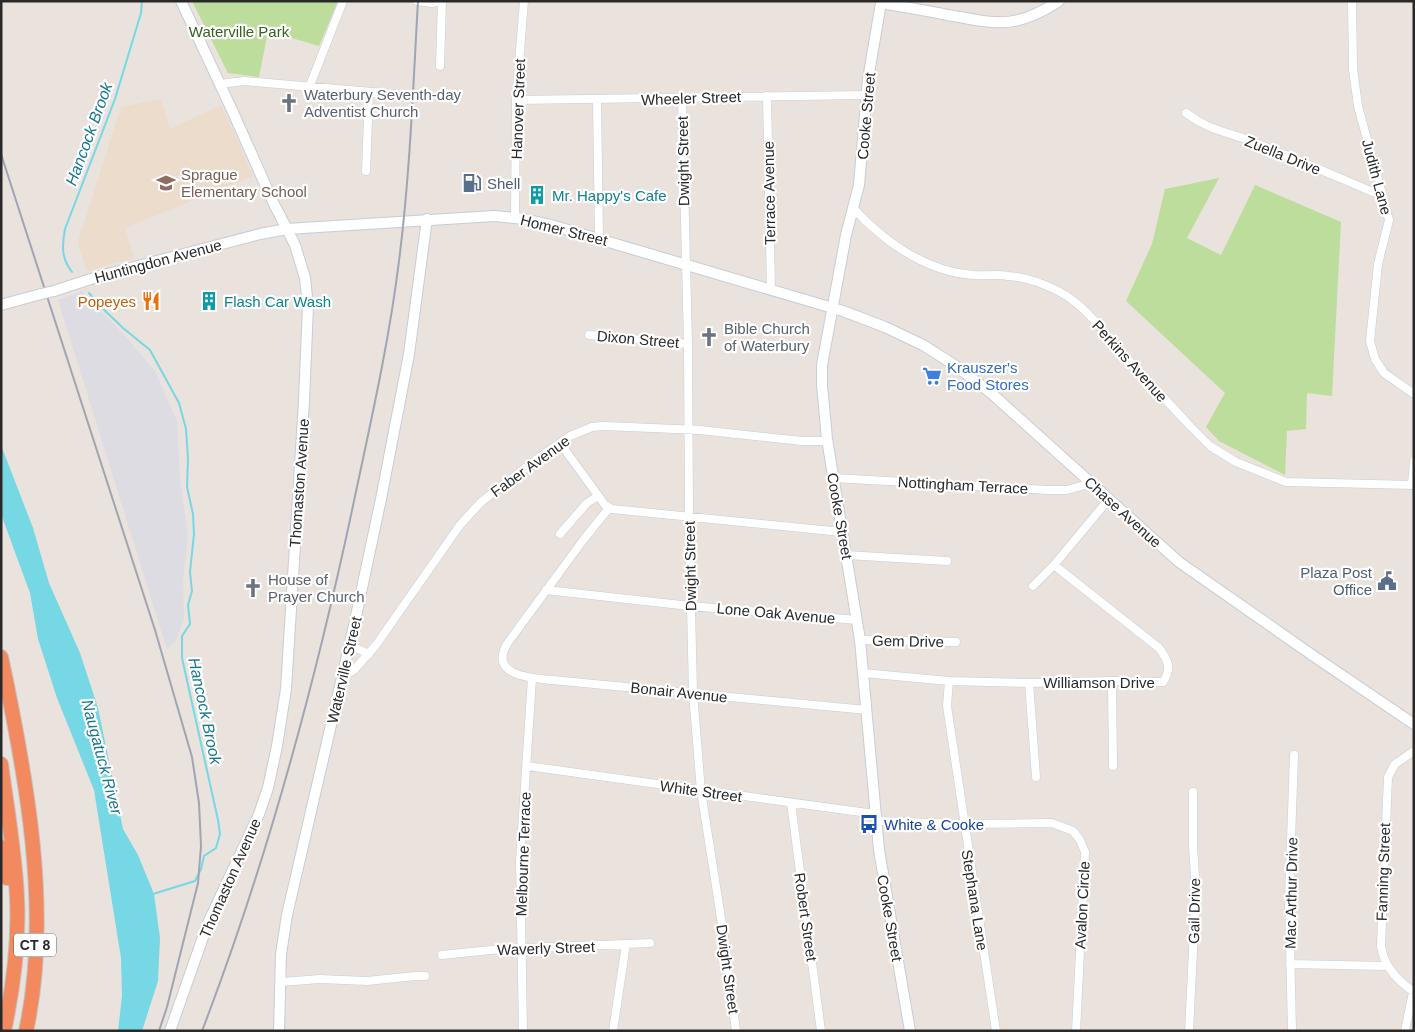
<svg xmlns="http://www.w3.org/2000/svg" width="1415" height="1032" font-family="Arial,sans-serif">
<style>
.industrial{fill:#dddce3}
.education{fill:#ebdccc}
.green{fill:#bcdd9c}
.water{fill:#76d8e5}
.lines{fill:none;stroke-linecap:round;stroke-linejoin:round}
.stream{stroke:#76d8e5;stroke-width:2}
.street-casing{stroke:#c7cdd6;stroke-width:9}
.secondary-casing{stroke:#c7cdd6;stroke-width:12}
.highway-casing{stroke:#c3c3c3;stroke-width:16}
.street{stroke:#fff;stroke-width:8}
.secondary{stroke:#fff;stroke-width:10}
.highway{stroke:#f2895f;stroke-width:14}
.rail{stroke:#9fa5b2;stroke-width:2}
.secondary-bridge-casing{stroke:#c7cdd6;stroke-width:12;stroke-linecap:butt}
.secondary-bridge{stroke:#fff;stroke-width:10}
.labels{text-anchor:middle;dominant-baseline:central;stroke-width:4.5;stroke-linejoin:round;paint-order:stroke}
.shield{fill:#fff;stroke:#696969;stroke-width:1}
.shield-label{font-size:14px;font-weight:bold;fill:#292929}
.park-label{font-size:15px;fill:#36601f;stroke:#fff}
.worship-label{font-size:15px;fill:#5b616d;stroke:#fff;text-anchor:start}
.street-label{font-size:15px;fill:#292929;stroke:#fff}
.education-label{font-size:15px;fill:#785e54;stroke:#fff;text-anchor:start}
.service-label{font-size:15px;fill:#4e5e75;stroke:#fff;text-anchor:start}
.culture-label{font-size:15px;fill:#0d838f;stroke:#fff;text-anchor:start}
.food-label{font-size:15px;fill:#c56008;stroke:#fff;text-anchor:end}
.shop-label{font-size:15px;fill:#366cbe;stroke:#fff;text-anchor:start}
.transit-label{font-size:15px;fill:#164399;stroke:#fff;text-anchor:start}
.water-label{font-size:16px;font-style:italic;fill:#17778f;stroke:#fff}
</style>
<rect width="100%" height="100%" fill="#eae2dc"/>
<path class="industrial" d="M82 291 126 337 155 371 177 421 180 479 188 536 183 579 184 619 175 642 167 649 58 300Z"/>
<path class="education" d="M161 99 170 129 221 105 253 176 125 228 134 258 87 271 78 242 121 107Z"/>
<path class="green" d="M192 1H338L319 46 268 31 259 77 228 73Z
M1219 178 1187 238 1221 255 1255 185 1341 222 1332 396 1307 393 1306 429 1287 431 1285 475 1219 441 1206 427 1225 393 1126 301 1152 244 1165 189Z"/>
<path class="water" d="M1 445 33 528 49 583 80 653 98 708 123 829 138 855 154 894 160 938 158 981 142 1031H118L122 996 121 958 94 790 57 698 38 639 30 593 1 514Z"/>
<g class="lines">
<path class="stream" d="M72 272C61 258 62 246 65 229L115 99 141 13 142 1
M89 293 98 304 123 328 150 350 179 403 186 429 188 459 187 487 193 514 194 534 190 572 192 591 188 605 190 624 182 636V658L218 820 220 834 216 848 204 856 201 869 195 881 153 894"/>
<g class="street-casing">
<path id="street" d="M417 1 432 3 442 1
M1352 1 1353 69 1358 106 1389 220 1378 264 1370 341 1375 359 1384 373 1414 394
M440 66 442 1
M220 84 244 81 395 94
M309 88 343 1
M767 96 771 289
M682 99 688 344 689 518 693 693 701 791 724 937 736 1031
M516 100 866 95
M597 100 599 239
M1186 113C1207 129 1223 131 1246 139 1292 157 1337 177 1382 196
M366 171 369 92
M853 208C884 242 927 272 973 275 985 276 996 274 1008 276 1026 277 1042 283 1058 291 1084 304 1103 331 1121 352 1144 377 1168 402 1191 427L1210 446 1236 462 1286 482 1414 485
M515 218 516 100 524 1
M589 335 688 344
M560 443 605 505 612 509 842 532
M833 478 1049 490H1067L1092 483
M1412 484 1414 461
M609 508 584 539 507 644C489 676 531 678 552 680L867 710
M560 534 587 503 598 496
M846 555 947 561
M1033 586 1054 565 1109 499
M546 590 690 606 857 620
M860 640 956 642
M350 645 369 654
M863 673 949 681 1029 683 1112 681 1163 682C1172 668 1168 660 1159 648L1054 565
M342 678 354 670 376 645 460 525 481 502 537 459 570 436 592 427 604 426 700 430 802 441H827
M949 681 947 706 996 1031
M1112 681 1113 766
M1029 683 1036 777
M1414 751 1395 764 1388 777 1381 945C1383 965 1398 981 1414 992
M527 766 875 814
M791 803 821 1031
M876 821 964 824 1052 823 1073 831 1080 840 1085 852 1076 1031
M442 955 501 949 650 943
M1290 964 1388 966
M281 982 320 979 367 981 415 976H425
M523 1031 520 861 532 678
M613 1031 626 944
M1189 1031 1196 890 1193 846V792
M1292 1031 1289 897 1294 755
M1405 1031 1413 992"/>
</g>
<g class="secondary-casing">
<path id="secondary" d="M54 291 100 276 260 234 287 229 494 216 525 219 551 225 843 311 885 327 923 345 956 366 991 393 1179 562 1315 657 1414 724
M1 305 41 294
M170 1031 208 923 259 814 268 788 277 746 286 689 304 401 308 306 305 278 295 245 273 202 232 110 181 1
M279 1031 281 954 287 915 353 630 381 499 409 354 427 219
M910 1031 879 850 860 640 827 439 822 385V365L846 235 859 185 868 79 881 3C905 7 929 11 953 16 972 19 995 25 1014 21 1031 18 1045 10 1059 1"/>
</g>
<g class="highway-casing">
<path id="highway" d="M1 657C26 774 52 913 26 1031
M1 764C7 809 15 853 17 898 19 940 13 989 4 1031
M1 847 7 878"/>
</g>
<use href="#street" class="street"/>
<use href="#secondary" class="secondary"/>
<use href="#highway" class="highway"/>
<path class="rail" d="M1 154 155 630 192 757 199 803 201 846 198 883 167 1007 159 1031
M202 1031C268 859 316 681 354 501 371 421 389 342 399 261 410 175 413 88 418 1"/>
<g class="secondary-bridge-casing">
<path id="secondary-bridge" d="M41 294 54 291"/>
</g>
<use href="#secondary-bridge" class="secondary-bridge"/>
</g>
<defs>
<g id="church-bare" transform="scale(1.5)"><path d="M-1.2-6h2.4v3.5h3.3v2.4h-3.3V6h-2.4V-.1h-3.3v-2.4h3.3Z" fill="#6b7280" stroke="#fff" stroke-width="2.5" paint-order="stroke"/></g>
<g id="school-bare" transform="scale(1.5)"><path d="M0-5L7-2L0 1L-7-2ZM-4 1L0 2.5L4 1V4Q0 6-4 4Z" fill="#8d6e63" stroke="#fff" stroke-width="2.5" paint-order="stroke"/></g>
<g id="fuel-bare" transform="scale(1.5)"><path d="M-5.5-6h7V0h2V4h1.3V-2.5L3-4.5l.8-.8L6-3V5H2.5V1h-1V6h-7ZM-4.2-4.7v3.2H.2V-4.7Z" fill="#5c6f8a" stroke="#fff" stroke-width="2.5" paint-order="stroke"/></g>
<g id="building-bare" transform="scale(1.5)"><path d="M-4-6H4V6H1V3H-1V6H-4ZM-2.5-4.3h1.7v1.8h-1.7ZM.8-4.3h1.7v1.8H.8ZM-2.5-1h1.7V.8h-1.7ZM.8-1h1.7V.8H.8Z" fill="#0f9aa8" stroke="#fff" stroke-width="2.5" paint-order="stroke"/></g>
<g id="restaurant-bare" transform="scale(1.5)"><path d="M-5-6h1v4h1v-4h1v4h1v-4h1v5L-1.5 .5V6h-2V.5L-5-1ZM5-6V6H3V1.5H1.5Q1.5-4 5-6Z" fill="#e8710a" stroke="#fff" stroke-width="2.5" paint-order="stroke"/></g>
<g id="supermarket-bare" transform="scale(1.5)"><path d="M-6-5.5h2.5l.6 2H6L4.5 2H-2.5L-4.4-4H-6ZM-1.5 3.2a1.3 1.3 0 1 0 .1 0ZM3 3.2a1.3 1.3 0 1 0 .1 0Z" fill="#3f7fe0" stroke="#fff" stroke-width="2.5" paint-order="stroke"/></g>
<g id="civic-bare" transform="scale(1.5)"><path d="M-.6-6.5H3V-4.5H.6V-3L4-1V1h2V6H-6V1h2V-1L-.6-3ZM-1.2 2.5V6h2.4V2.5Z" fill="#5c6f8a" stroke="#fff" stroke-width="2.5" paint-order="stroke"/></g>
<g id="bus-bare" transform="scale(1.5)"><path d="M-5-6H5V4H4V6H2V4H-2V6H-4V4H-5ZM-3.5-4V0h7V-4ZM-3.5 1.2v1.5H-2V1.2ZM2 1.2v1.5H3.5V1.2Z" fill="#1a4fb4" stroke="#fff" stroke-width="2.5" paint-order="stroke"/></g>
</defs>
<g fill-rule="evenodd">
<use href="#church-bare" x="289" y="103"/>
<use href="#school-bare" x="166" y="183"/>
<use href="#fuel-bare" x="472" y="183"/>
<use href="#building-bare" x="537" y="195"/>
<use href="#restaurant-bare" x="151" y="301"/>
<use href="#building-bare" x="209" y="301"/>
<use href="#church-bare" x="709" y="337"/>
<use href="#supermarket-bare" x="932" y="376"/>
<use href="#civic-bare" x="1387" y="581"/>
<use href="#church-bare" x="253" y="588"/>
<use href="#bus-bare" x="869" y="824"/>
</g>
<g class="labels">
<rect class="shield" x="14" y="933.5" width="42" height="23" rx="4"/>
<g class="shield-label">
<text x="35" y="945">CT 8</text>
</g>
<g class="park-label">
<text x="239" y="31">Waterville Park</text>
</g>
<g class="worship-label">
<text x="304" y="94">Waterbury Seventh-day<tspan x="304" dy="17">Adventist Church</tspan></text>
<text x="724" y="328">Bible Church<tspan x="724" dy="17">of Waterbury</tspan></text>
<text x="268" y="579">House of<tspan x="268" dy="17">Prayer Church</tspan></text>
</g>
<g class="street-label">
<text transform="translate(691 98) rotate(-2)">Wheeler Street</text>
<text transform="translate(518 109) rotate(-88)">Hanover Street</text>
<text transform="translate(866 116) rotate(-85)">Cooke Street</text>
<text transform="translate(1283 155) rotate(22)">Zuella Drive</text>
<text transform="translate(683 161) rotate(-91)">Dwight Street</text>
<text transform="translate(1377 177) rotate(75)">Judith Lane</text>
<text transform="translate(769 193) rotate(-91)">Terrace Avenue</text>
<text transform="translate(564 230) rotate(14)">Homer Street</text>
<text transform="translate(158 261) rotate(-15)">Huntingdon Avenue</text>
<text transform="translate(638 339) rotate(5)">Dixon Street</text>
<text transform="translate(1130 361) rotate(48)">Perkins Avenue</text>
<text transform="translate(530 466) rotate(-36)">Faber Avenue</text>
<text transform="translate(299 483) rotate(-86)">Thomaston Avenue</text>
<text transform="translate(963 485) rotate(3)">Nottingham Terrace</text>
<text transform="translate(1123 512) rotate(42)">Chase Avenue</text>
<text transform="translate(840 516) rotate(80)">Cooke Street</text>
<text transform="translate(690 566) rotate(-91)">Dwight Street</text>
<text transform="translate(776 613) rotate(5)">Lone Oak Avenue</text>
<text transform="translate(908 641) rotate(1)">Gem Drive</text>
<text transform="translate(344 670) rotate(-77)">Waterville Street</text>
<text x="1099" y="682">Williamson Drive</text>
<text transform="translate(679 692) rotate(6)">Bonair Avenue</text>
<text transform="translate(701 791) rotate(8)">White Street</text>
<text transform="translate(523 854) rotate(-88)">Melbourne Terrace</text>
<text transform="translate(1383 872) rotate(-88)">Fanning Street</text>
<text transform="translate(230 878) rotate(-66)">Thomaston Avenue</text>
<text transform="translate(1291 893) rotate(-89)">Mac Arthur Drive</text>
<text transform="translate(975 900) rotate(81)">Stephana Lane</text>
<text transform="translate(1082 905) rotate(-87)">Avalon Circle</text>
<text transform="translate(1194 911) rotate(-89)">Gail Drive</text>
<text transform="translate(806 917) rotate(82)">Robert Street</text>
<text transform="translate(890 918) rotate(80)">Cooke Street</text>
<text transform="translate(546 948) rotate(-2)">Waverly Street</text>
<text transform="translate(728 969) rotate(82)">Dwight Street</text>
</g>
<g class="education-label">
<text x="181" y="174">Sprague<tspan x="181" dy="17">Elementary School</tspan></text>
</g>
<g class="service-label">
<text x="487" y="183">Shell</text>
<text x="1372" y="572" text-anchor="end">Plaza Post<tspan x="1372" dy="17">Office</tspan></text>
</g>
<g class="culture-label">
<text x="552" y="195">Mr. Happy's Cafe</text>
<text x="224" y="301">Flash Car Wash</text>
</g>
<g class="food-label">
<text x="136" y="301">Popeyes</text>
</g>
<g class="shop-label">
<text x="947" y="367">Krauszer's<tspan x="947" dy="17">Food Stores</tspan></text>
</g>
<g class="transit-label">
<text x="884" y="824">White &amp; Cooke</text>
</g>
<g class="water-label">
<text transform="translate(89 134) rotate(-70)">Hancock Brook</text>
<text transform="translate(205 711) rotate(78)">Hancock Brook</text>
<text transform="translate(102 757) rotate(75)">Naugatuck River</text>
</g>
</g>
<rect width="1415" height="1032" fill="none" stroke="#292929" stroke-width="5"/>
</svg>
